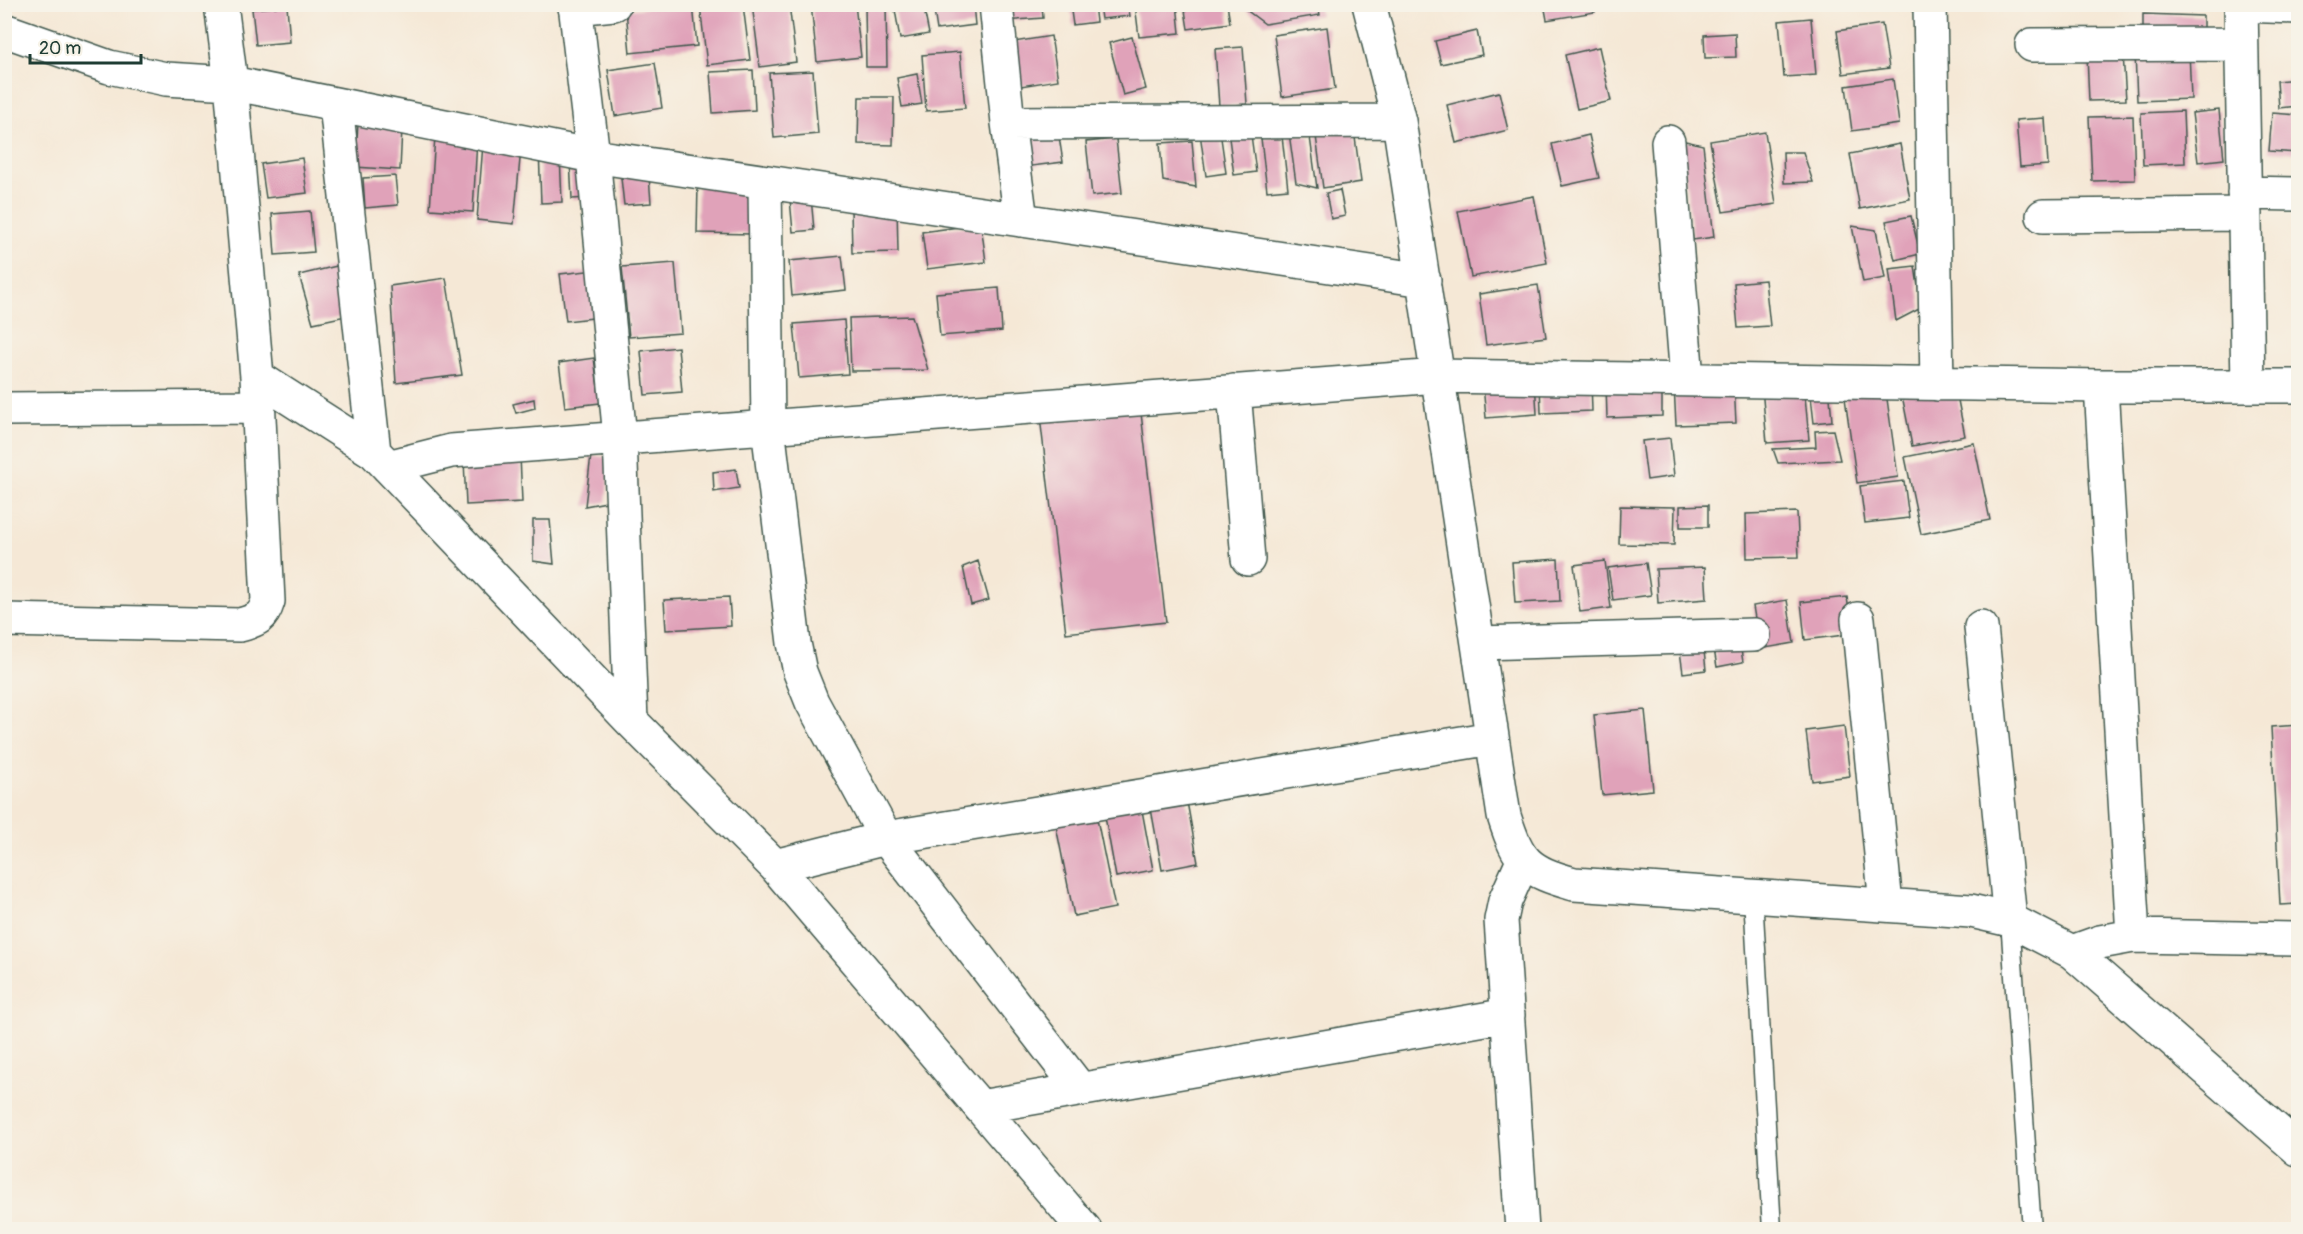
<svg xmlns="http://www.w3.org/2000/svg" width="2303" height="1234" font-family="Pangolin,sans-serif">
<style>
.building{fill:#e0a2b9}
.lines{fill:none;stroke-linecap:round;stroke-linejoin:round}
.service-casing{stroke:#3f574c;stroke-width:21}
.minor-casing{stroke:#3f574c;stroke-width:36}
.service{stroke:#fff;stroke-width:18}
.minor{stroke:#fff;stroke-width:33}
</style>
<rect width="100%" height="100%" fill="#f7f3e8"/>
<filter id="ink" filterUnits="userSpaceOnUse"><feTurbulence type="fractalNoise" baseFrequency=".0167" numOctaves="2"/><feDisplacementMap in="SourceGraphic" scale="12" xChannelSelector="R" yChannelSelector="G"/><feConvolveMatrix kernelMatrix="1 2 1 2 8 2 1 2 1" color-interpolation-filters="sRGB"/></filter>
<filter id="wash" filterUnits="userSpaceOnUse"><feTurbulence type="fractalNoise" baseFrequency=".008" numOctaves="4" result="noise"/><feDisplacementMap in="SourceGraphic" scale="24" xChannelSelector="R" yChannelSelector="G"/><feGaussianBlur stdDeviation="1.35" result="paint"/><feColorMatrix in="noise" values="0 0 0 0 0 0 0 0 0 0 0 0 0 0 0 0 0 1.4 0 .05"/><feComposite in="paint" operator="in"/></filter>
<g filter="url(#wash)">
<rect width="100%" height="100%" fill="#f5e8d6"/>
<g id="blocks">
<path class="building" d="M683 4H693L697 46 630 53 626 10Z
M752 4H789L796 62 760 67Z
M811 4H855L861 57 817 62Z
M865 4H886L887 67H866Z
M894 4H923L929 34 900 39Z
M933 4H973L975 25 937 30Z
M1002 4H1042L1043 18 1004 21Z
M1070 4H1094L1096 22 1073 25Z
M1099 4H1128L1130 16 1101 19Z
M1135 4H1177L1180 33 1139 37Z
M1184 4H1227L1230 23 1188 29Z
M1245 4H1318L1320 15 1265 24 1245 9Z
M1544 4H1594L1595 12 1547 20Z
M700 5H743L750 60 707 65Z
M287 6 290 42 256 45 252 9Z
M2143 14 2203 16V32L2143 31Z
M1811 18 1816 75 1784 77 1779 21Z
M1882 24 1889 68 1843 74 1837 31Z
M1327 27 1335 89 1282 97 1274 35Z
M1477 31 1482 55 1441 64 1435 41Z
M1735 33 1736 57 1705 58 1704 35Z
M1051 36 1058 80 1015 87 1007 43Z
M1132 37 1146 89 1123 95 1109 43Z
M1243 47 1247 104 1219 106 1215 49Z
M1599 47 1611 101 1577 109 1565 55Z
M2189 51 2191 99 2137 101 2135 53Z
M960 52 965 108 926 111 922 55Z
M2123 54 2126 100 2089 101 2087 55Z
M655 63 662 108 615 116 608 70Z
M753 70 755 110 713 113 710 72Z
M813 71 818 134 774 138 769 73Z
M917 74 922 104 902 107 897 78Z
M1893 79 1899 124 1852 131 1846 86Z
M2298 79V106L2279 108 2277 81Z
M1499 92 1508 130 1456 143 1447 105Z
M859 97H894L893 145 858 144Z
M2219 110 2224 159 2198 162 2192 113Z
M2183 111 2185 163 2143 165 2141 113Z
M2272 113 2298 115V153L2269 151Z
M2133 116 2135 180 2092 181 2089 117Z
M2045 118 2048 165 2020 167 2016 120Z
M358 125 402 128 400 170 355 167Z
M1058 130 1063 162 1024 167 1020 135Z
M1354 130 1361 182 1323 188 1316 136Z
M1220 131 1226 173 1206 176 1200 133Z
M1765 132 1776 204 1723 212 1710 141Z
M1289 133 1310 137 1317 188 1296 183Z
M1251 135 1256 172 1234 175 1229 138Z
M1589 135 1599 178 1562 186 1552 144Z
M435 136 477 139 473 212 430 209Z
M1282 136 1288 189 1267 191 1261 138Z
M1116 139 1122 193 1092 196 1086 142Z
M1681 140 1703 145 1714 237 1693 240Z
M1192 141 1196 187 1163 181 1160 143Z
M483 144 521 148 514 224 477 220Z
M1900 144 1910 199 1860 209 1850 154Z
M539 149 560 155 562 202 541 203Z
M1783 152H1803L1813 182 1784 183Z
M302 158 307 193 266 198 261 164Z
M585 159 588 198 572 199 570 160Z
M395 176 398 205 365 208 363 178Z
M649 176 651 203 624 205 621 178Z
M698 184 754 186 753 234 697 233Z
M1340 190 1345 216 1331 219 1326 193Z
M1534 196 1547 263 1471 277 1458 211Z
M811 197 814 230 793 232 790 199Z
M897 207 898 252 852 253 851 208Z
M310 211 314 252 275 255 272 214Z
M1911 216 1920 254 1895 260 1886 221Z
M981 224 986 262 927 269 922 232Z
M1852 226 1876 230 1885 278 1863 282Z
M842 256 846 290 792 296 789 261Z
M675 263 681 333 629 337 622 267Z
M341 265 346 316 313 323 299 275Z
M1915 266 1921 308 1896 321 1889 269Z
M596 270 602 317 566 321 560 274Z
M446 278 462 375 396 383 390 286Z
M1765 280 1770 326 1738 328 1734 283Z
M1538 285 1546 337 1486 345 1479 294Z
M999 288 1002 331 940 336 936 293Z
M912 316 928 370 851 371 849 318Z
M844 320 848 374 799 378 794 324Z
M678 347 682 392 645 395 641 351Z
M594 358 600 403 565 407 559 363Z
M1591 380 1592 411 1541 413 1540 382Z
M1535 381 1537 414 1486 418 1483 385Z
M1734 383 1736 423 1676 425 1674 385Z
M1606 384 1662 386V416L1607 418Z
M1804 385 1809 440 1767 443 1762 388Z
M1885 385 1898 477 1857 483 1844 391Z
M1955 385 1965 436 1912 446 1902 395Z
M1829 386 1832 421 1814 423 1810 388Z
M534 399 535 408 516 413 513 404Z
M1140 405 1166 622 1066 633 1040 417Z
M1833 430 1840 460 1778 463 1773 449 1816 447 1815 431Z
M1670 438 1674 476 1647 480 1642 441Z
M1974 443 1990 520 1921 534 1905 457Z
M520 455 522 502 466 505 464 460Z
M591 455 610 458 606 502 585 506Z
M736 469 739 488 714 492 713 472Z
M1904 481 1909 518 1865 523 1860 486Z
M1708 505V527H1680V506Z
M1620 506 1675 507 1674 545 1619 544Z
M1797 512 1799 557 1747 558 1746 514Z
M533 520H550L554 564 533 561Z
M1558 559 1560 601 1515 603 1512 562Z
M978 561 989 600 971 605 963 567Z
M1605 561 1611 608 1580 612 1574 565Z
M1646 563 1651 595 1613 600 1608 568Z
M1705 567 1707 599 1658 603 1656 569Z
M729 597 731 626 666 630 664 600Z
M1847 597 1852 634 1805 640 1801 602Z
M1787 600 1794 643 1760 649 1753 606Z
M1739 638 1743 662 1717 667 1713 643Z
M1703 641 1706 670 1683 673 1679 644Z
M1645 710 1653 790 1602 795 1594 715Z
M2298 725V904L2280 905 2271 727Z
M1844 726 1850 776 1812 781 1806 731Z
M1186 796 1198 863 1162 870 1150 803Z
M1141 805 1153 870 1116 877 1104 811Z
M1096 814 1115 908 1074 916 1055 821Z"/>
</g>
</g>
<g filter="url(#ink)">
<use href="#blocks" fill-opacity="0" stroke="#3f574c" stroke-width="1.5"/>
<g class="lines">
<g class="service-casing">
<path id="service" d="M1753 896 1772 1230
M2010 920 2032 1230"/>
</g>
<g class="minor-casing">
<path id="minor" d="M575 4 593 156 620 438 631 721
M996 4 1008 123 1021 220
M1369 4 1399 121 1504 816C1519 863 1527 871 1574 884L1971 911 2010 920 2072 952 2298 1149
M1930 4 1937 384
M2241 4 2248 386
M2241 5 2298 7
M575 8 614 4
M4 30 109 67 166 79 231 83 593 156 1424 280
M2032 45 2241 44
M336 105 374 452
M1008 123 1399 121
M1668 142 1687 379
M765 182 768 427 794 643 800 672 812 702 886 838 1080 1089
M2244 193 2298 194
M2043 216 2245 214
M257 377 374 452 631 721 775 866 1085 1230
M2101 386 2133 936
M1234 391 1248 559
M4 409 259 407
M388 467 451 451 1438 376 2101 386H2298
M1858 619 1886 905
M4 620 240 625C257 620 263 618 268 601L257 377 231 83 221 4
M1981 627 2010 920
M1478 643 1754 635
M775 866 886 838 1492 738
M2072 952 2100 942 2133 936 2298 939
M980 1107 1508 1015
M1522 1230 1501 920 1505 901 1523 861"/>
</g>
<use href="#service" class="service"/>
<use href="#minor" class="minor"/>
</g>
</g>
<rect width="2303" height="1234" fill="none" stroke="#f7f3e8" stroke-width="24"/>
<path d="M30 54v9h111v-9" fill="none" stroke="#1f3d34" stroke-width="3"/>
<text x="39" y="54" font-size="18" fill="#1f3d34" stroke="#f7f3e8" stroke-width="4.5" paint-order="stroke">20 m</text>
</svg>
